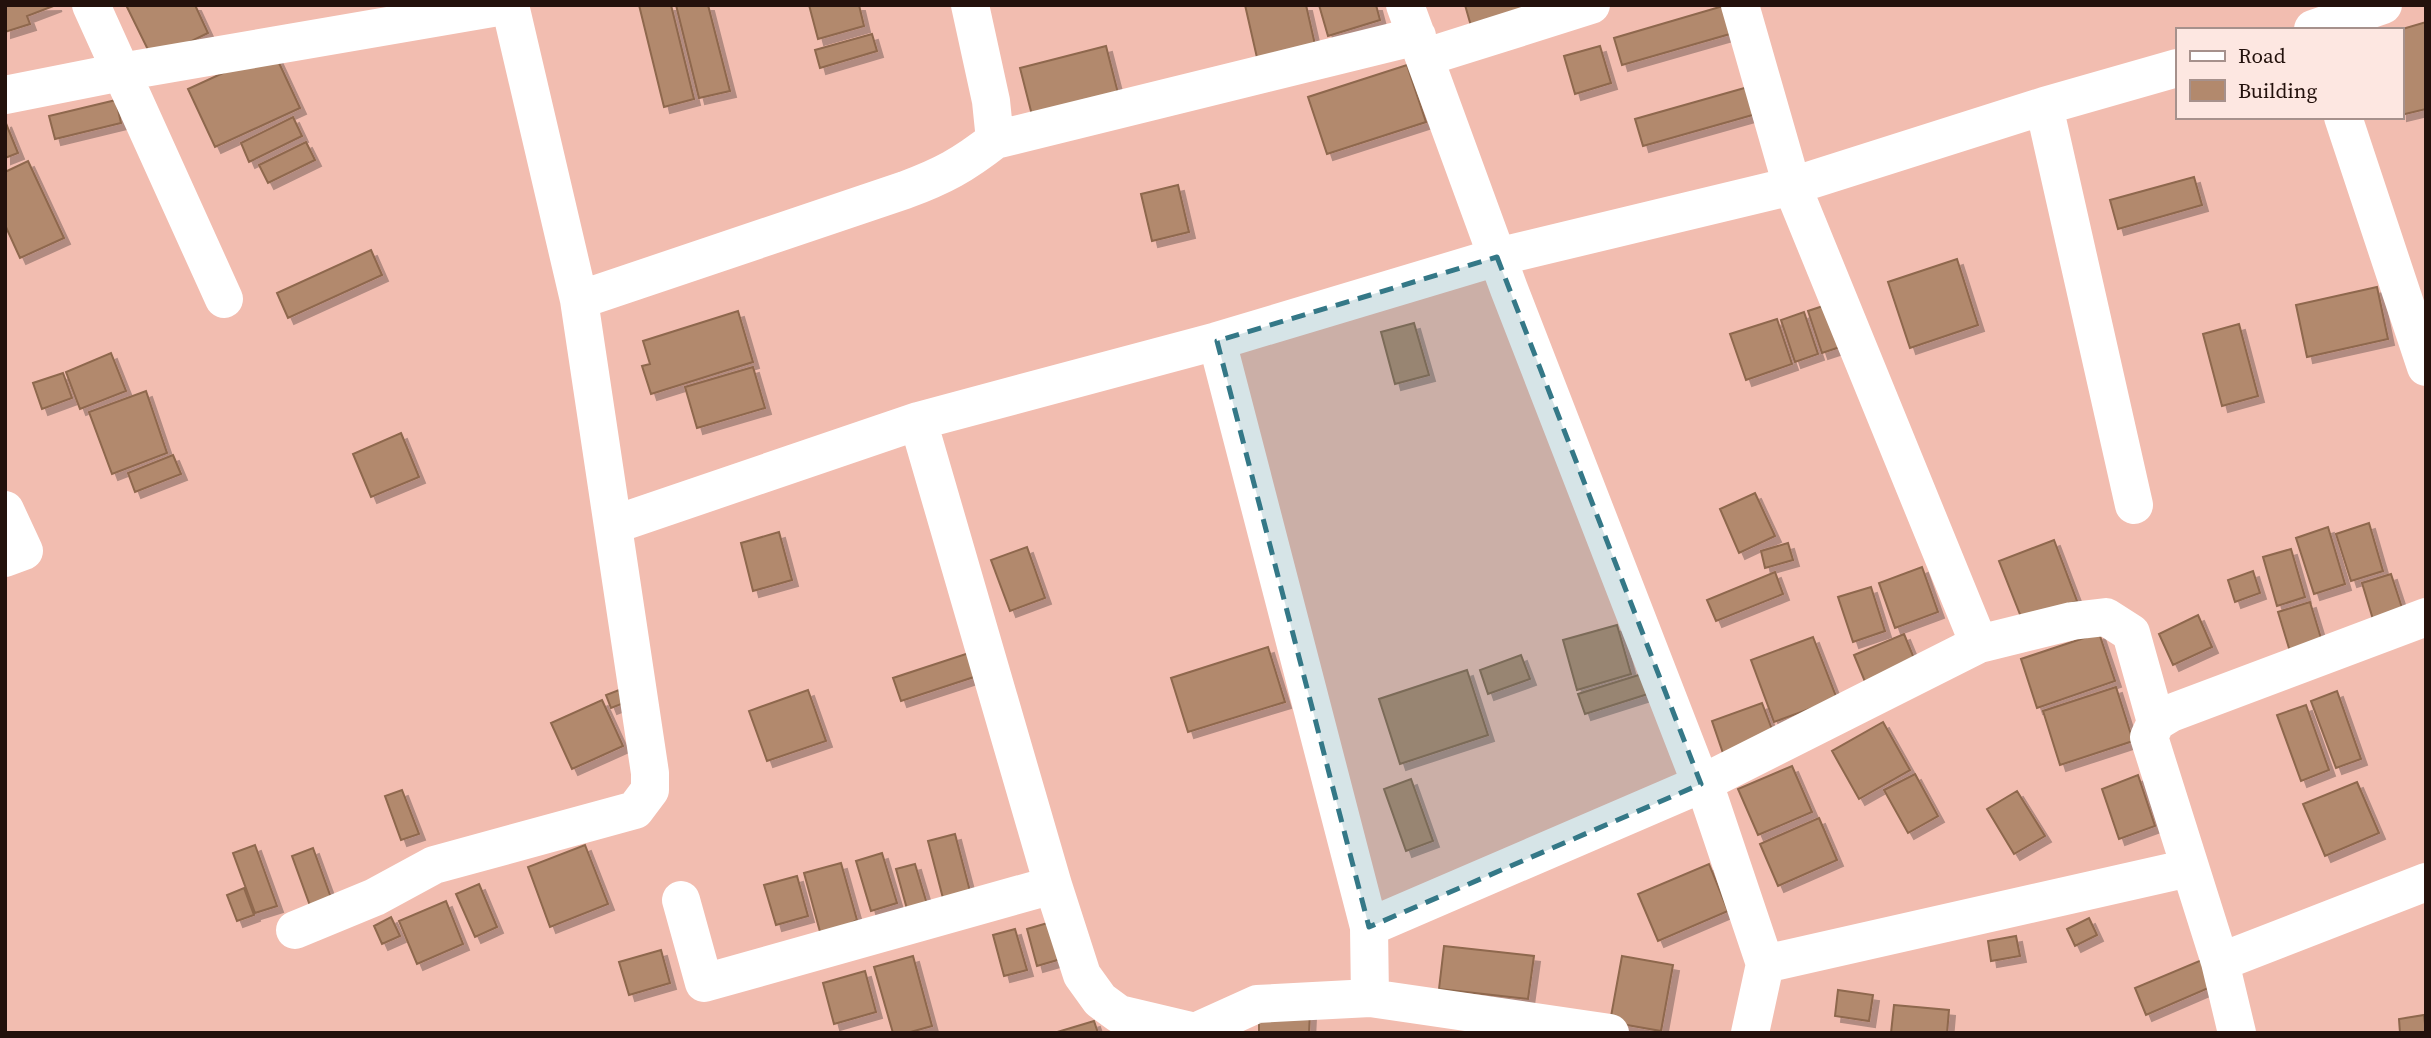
<svg xmlns="http://www.w3.org/2000/svg" width="2431" height="1038" font-family="'Source Serif 4',serif">
<style>
.building{fill:#b2896d;stroke:#8e674d;stroke-width:2;filter:url(#shadow)}
.lines{fill:none;stroke-linecap:round;stroke-linejoin:round}
.street{stroke:#fff;stroke-width:38}
.marked{fill:#347887;fill-opacity:0.2;stroke:#347887;stroke-width:5;stroke-dasharray:14 9;stroke-linejoin:round}
</style>
<defs>
<filter id="shadow"><feDropShadow dx="6" dy="6" stdDeviation="0" flood-color="#0004"/></filter>
</defs>
<rect width="100%" height="100%" fill="#f2bdb0"/>
<path class="building" d="M56 5 27 16 30 24 5 32V6Z
M126 5H195L208 33 153 60Z
M639 5H671L694 99 664 107Z
M676 5H708L730 91 699 98Z
M809 5H859L864 26 818 39Z
M1245 5H1306L1316 49 1258 62Z
M1319 5H1376L1380 20 1328 36Z
M1465 5H1545L1473 33Z
M1723 6 1730 34 1622 65 1614 38Z
M2426 22V109L2401 115 2399 30Z
M872 34 877 51 820 68 815 50Z
M1106 46 1119 97 1033 119 1020 68Z
M1600 46 1611 83 1575 94 1564 56Z
M273 50 300 108 215 147 188 89Z
M1407 65 1426 122 1327 154 1308 97Z
M1748 87 1756 114 1643 146 1635 119Z
M116 100 121 123 55 139 49 116Z
M293 117 302 136 249 162 241 143Z
M5 121 18 153 5 158Z
M306 142 315 160 268 183 259 165Z
M28 161 64 238 20 258 5 225V172Z
M2194 177 2202 205 2118 229 2110 200Z
M1178 185 1189 232 1152 241 1141 194Z
M371 250 382 275 288 318 277 293Z
M1957 259 1978 325 1910 348 1888 282Z
M2377 287 2388 339 2307 357 2296 305Z
M1832 303 1846 345 1822 353 1808 311Z
M738 311 753 362 651 394 642 366 650 364 643 341Z
M1804 312 1818 354 1795 362 1781 320Z
M1777 319 1792 364 1746 380 1730 334Z
M1414 323 1429 375 1395 384 1381 332Z
M2239 324 2258 396 2222 406 2203 334Z
M111 353 126 391 80 409 66 372Z
M753 367 765 408 697 428 685 387Z
M63 373 72 398 42 409 33 383Z
M146 391 167 453 112 474 89 412Z
M401 433 419 477 371 497 353 454Z
M173 455 181 474 135 492 128 473Z
M1755 493 1775 536 1739 553 1720 509Z
M2369 523 2383 571 2351 581 2336 534Z
M2328 527 2345 584 2314 594 2296 538Z
M779 532 792 580 753 591 741 543Z
M2054 540 2077 601 2023 622 1999 561Z
M1788 543 1793 560 1765 568 1761 551Z
M1027 547 1045 598 1010 611 991 560Z
M2291 549 2305 597 2277 606 2263 557Z
M1922 567 1938 612 1895 628 1879 583Z
M2253 571 2260 593 2235 602 2228 580Z
M1775 572 1783 594 1716 621 1707 600Z
M2391 574 2405 617 2375 626 2362 583Z
M1871 587 1885 631 1853 642 1838 597Z
M2310 602 2324 648 2292 658 2278 612Z
M2198 615 2212 647 2173 665 2159 634Z
M1617 625 1631 674 1577 690 1563 640Z
M2099 633 2115 681 2037 708 2021 659Z
M1904 634 1918 668 1868 689 1854 655Z
M1813 637 1837 699 1774 722 1751 660Z
M1268 647 1285 702 1188 732 1171 678Z
M972 652 980 675 901 701 893 678Z
M1521 655 1530 679 1488 694 1480 670Z
M1467 670 1488 735 1400 764 1379 699Z
M1645 673 1651 693 1585 714 1578 694Z
M2116 687 2133 741 2060 765 2043 711Z
M619 690 624 703 611 708 606 695Z
M808 690 826 741 767 761 749 711Z
M2337 691 2361 759 2336 768 2311 701Z
M602 700 623 746 572 769 551 723Z
M1762 703 1776 740 1725 759 1712 721Z
M2306 705 2329 770 2301 781 2277 715Z
M1883 722 1910 770 1859 799 1832 751Z
M1792 766 1812 812 1758 835 1738 789Z
M1915 774 1938 816 1908 833 1884 790Z
M2138 775 2155 826 2119 839 2102 789Z
M1411 779 1433 841 1406 851 1384 789Z
M2357 782 2379 833 2325 856 2303 804Z
M402 790 419 834 401 840 385 796Z
M2017 791 2045 836 2014 854 1987 809Z
M1819 818 1837 860 1778 886 1760 844Z
M955 834 971 895 944 902 928 841Z
M255 845 277 906 255 913 233 853Z
M585 845 608 904 550 927 528 867Z
M313 848 334 906 313 914 292 856Z
M882 853 897 903 871 911 856 861Z
M841 863 857 920 822 939 804 873Z
M915 864 927 904 907 909 896 869Z
M1709 864 1728 911 1658 941 1638 894Z
M797 876 808 916 776 925 764 885Z
M479 884 497 927 475 937 456 894Z
M244 888 254 915 237 921 227 895Z
M446 901 463 944 417 964 399 921Z
M391 917 400 936 382 944 374 926Z
M2089 918 2097 935 2075 946 2067 929Z
M1051 922 1061 959 1037 966 1027 929Z
M1015 929 1027 970 1004 976 993 935Z
M2016 936 2020 956 1991 961 1988 941Z
M1444 946 1534 956 1528 999 1439 989Z
M661 950 670 983 629 995 619 962Z
M913 956 932 1026 907 1033H893L874 967Z
M1622 956 1673 965 1661 1031 1610 1022Z
M2209 957 2220 983 2146 1015 2135 988Z
M865 971 876 1012 834 1024 823 983Z
M1838 990 1873 995 1869 1021 1835 1016Z
M1894 1005 1949 1010 1947 1033H1891Z
M1259 1012H1310L1309 1033H1259Z
M2424 1015 2426 1033H2400L2399 1019Z
M1094 1021 1098 1033H1054Z"/>
<g class="lines">
<path class="street" d="M91 5 224 299
M1405 5 1509 289 1701 784 1979 644 1792 186 1740 5
M2313 29 2383 5
M1426 57 1591 5
M5 95 121 72 510 5 579 300 650 773V790L635 810 434 865 375 897 295 930
M2044 106 2134 505
M2343 117 2426 367
M995 140 1417 36
M579 300 905 190C943 176 963 165 995 140L991 101 970 5
M1217 341 1369 927 1370 998
M918 421 1053 885 1082 975 1100 1000 1119 1014 1195 1032 1257 1004 1370 998 1610 1033
M5 510 24 551 5 558
M613 525 918 421 1217 341 1497 257 1792 186 2044 106 2177 68
M1979 644 2072 621 2106 617 2131 633 2156 722
M1704 783 1765 964 1750 1033
M681 900 704 983 1053 885
M1369 927 1701 784
M2220 962 2426 882
M1765 964 2189 868
M2237 1033 2220 962 2149 737 2156 722 2171 713 2426 617"/>
</g>
<path class="marked" d="M1497 257 1701 784 1369 927 1217 341Z"/>
<rect width="2431" height="1038" fill="none" stroke="#23110c" stroke-width="14"/>
<rect x="2176" y="28" width="228" height="91" fill="#fde7e1" stroke="#a6918c" stroke-width="2"/>
<rect x="2190" y="51" width="35" height="10" fill="#ffffff" stroke="#a6918c" stroke-width="2"/>
<text x="2238" y="63" font-size="21" fill="#23110c">Road</text>
<rect x="2190" y="80" width="35" height="21" fill="#b2896d" stroke="#a6918c" stroke-width="2"/>
<text x="2238" y="98" font-size="21" fill="#23110c">Building</text>
</svg>
